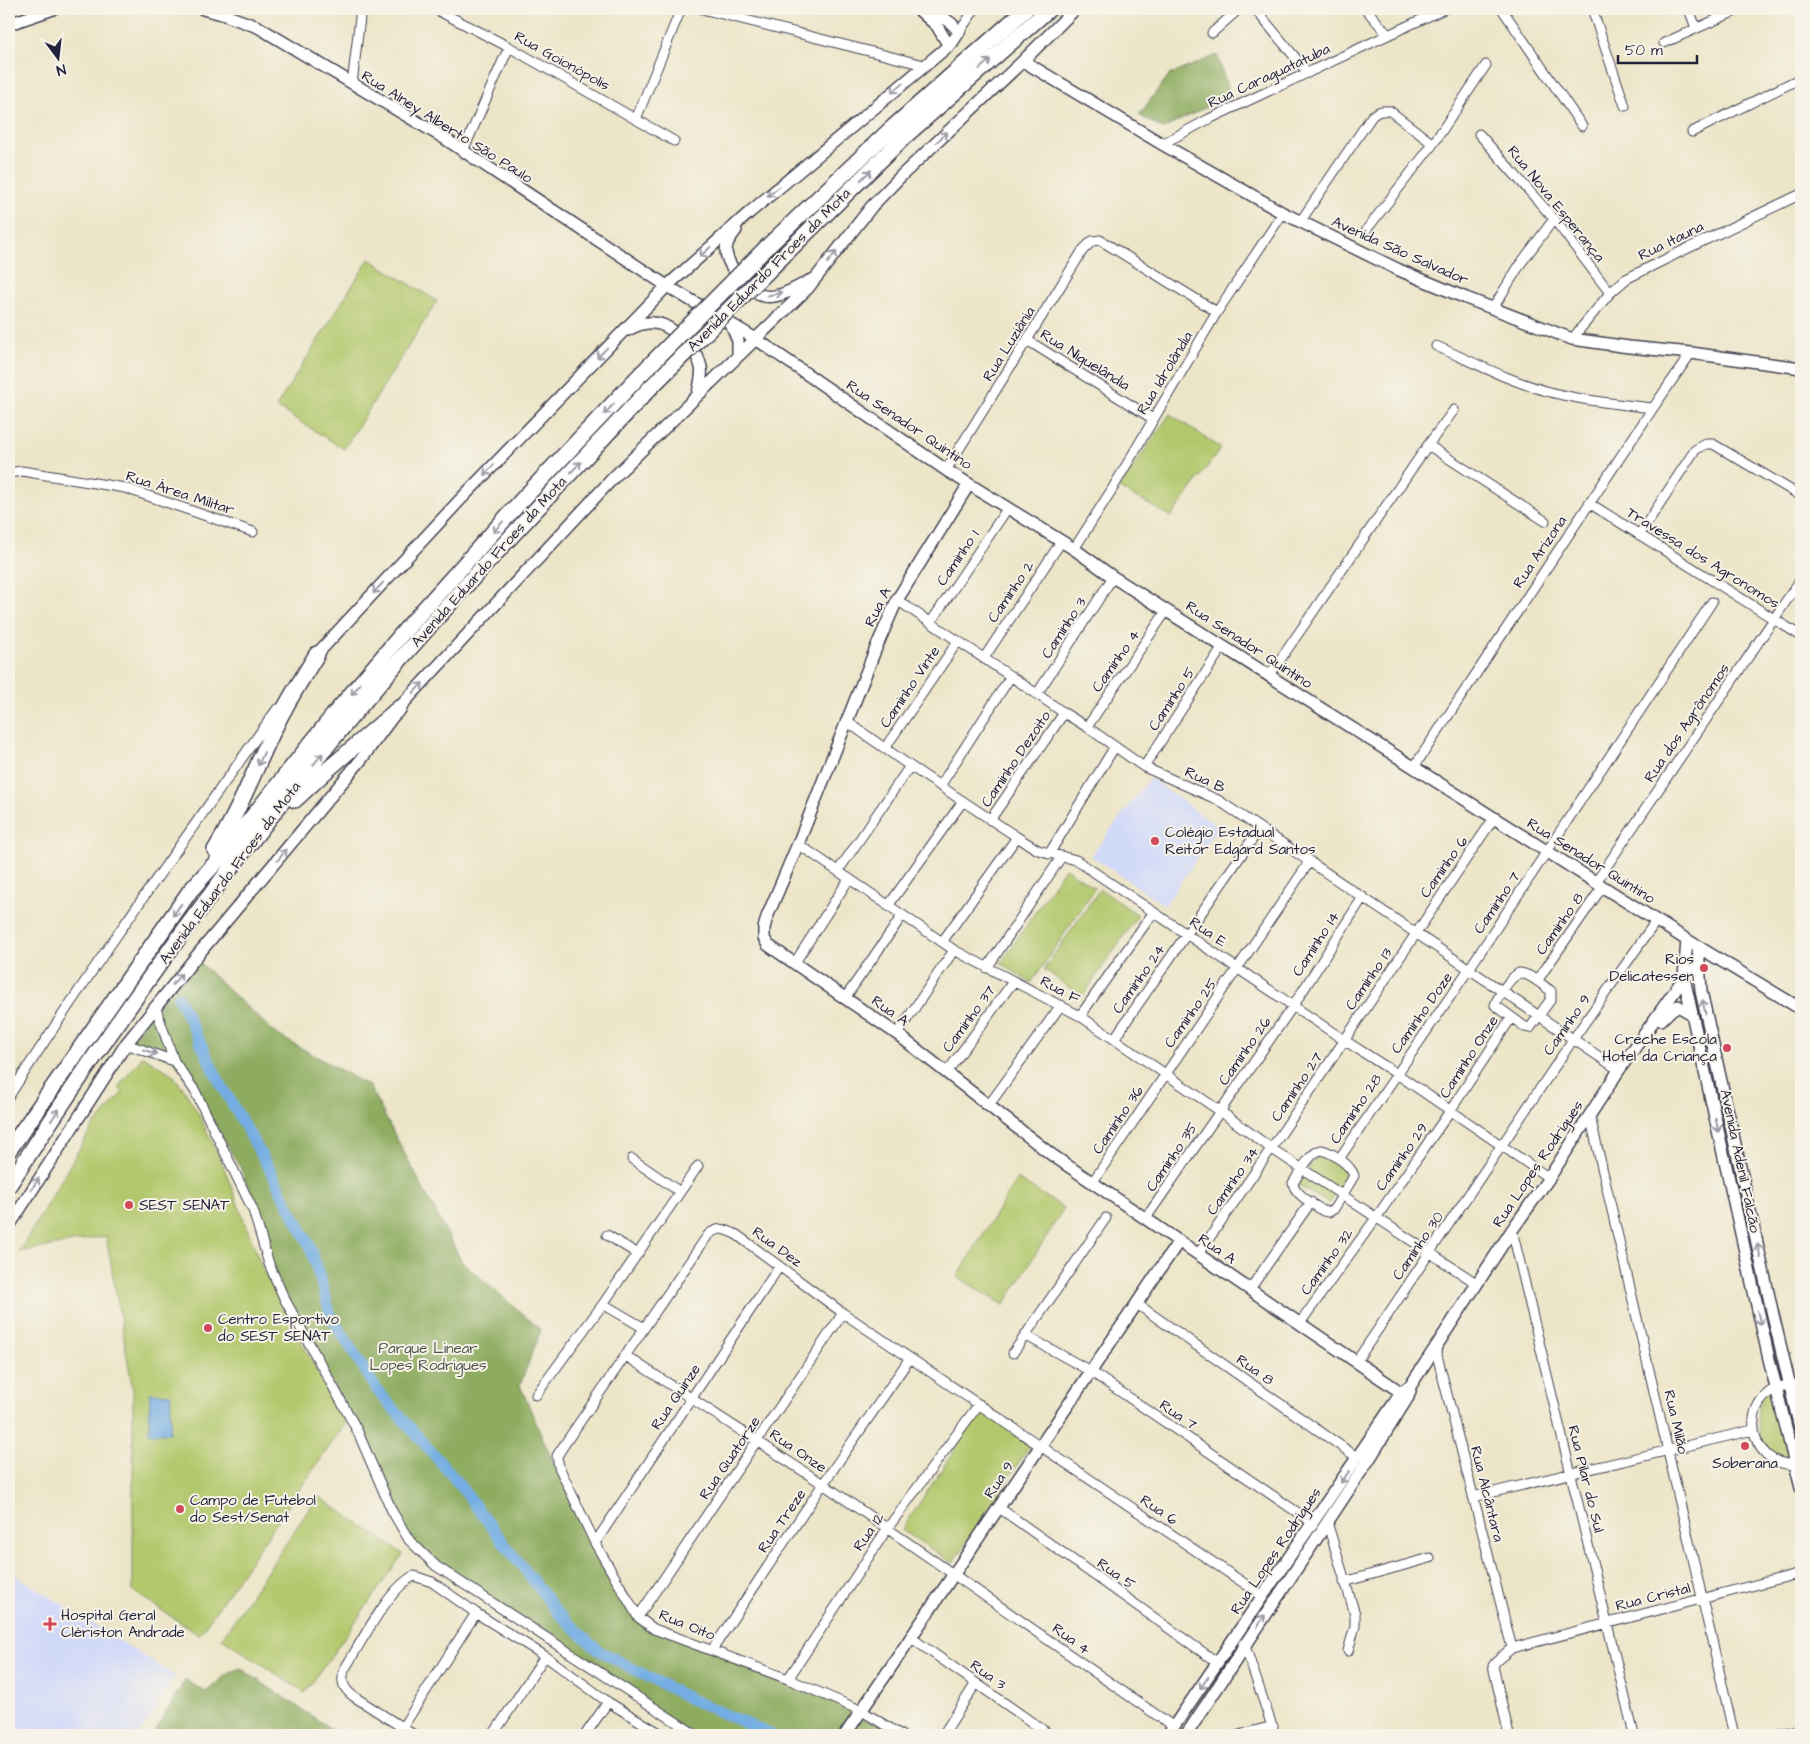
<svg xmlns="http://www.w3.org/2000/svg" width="1810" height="1744" font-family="'Architects Daughter',sans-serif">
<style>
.built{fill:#d1d9f9}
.green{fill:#b3c86d;stroke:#6a7554}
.forest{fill:#8eac60;stroke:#58674e}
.water{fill:#73ade3;stroke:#4a688f}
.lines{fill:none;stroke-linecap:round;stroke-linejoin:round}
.canal{stroke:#73ade3;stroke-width:11}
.minor-casing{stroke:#403f50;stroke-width:11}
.tertiary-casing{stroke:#403f50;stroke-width:14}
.trunk-casing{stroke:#403f50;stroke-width:18}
.minor{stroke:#fff;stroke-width:9}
.tertiary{stroke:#fff;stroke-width:11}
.trunk{stroke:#fff;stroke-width:15}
.trunk-bridge-casing{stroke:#403f50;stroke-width:18;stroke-linecap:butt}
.trunk-bridge{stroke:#fff;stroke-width:15}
.oneway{stroke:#9c9ca7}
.poi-dot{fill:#d1495b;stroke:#f7f3e8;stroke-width:2}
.labels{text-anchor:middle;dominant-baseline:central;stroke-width:4;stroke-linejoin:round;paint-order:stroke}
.street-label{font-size:15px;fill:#22223b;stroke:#f7f3e8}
.poi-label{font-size:15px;fill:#22223b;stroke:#f7f3e8;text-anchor:start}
.park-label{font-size:15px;fill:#4e544a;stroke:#f7f3e8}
</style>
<rect width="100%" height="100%" fill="#f7f3e8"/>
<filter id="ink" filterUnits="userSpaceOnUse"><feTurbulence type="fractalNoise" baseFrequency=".02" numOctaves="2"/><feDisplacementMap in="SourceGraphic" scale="10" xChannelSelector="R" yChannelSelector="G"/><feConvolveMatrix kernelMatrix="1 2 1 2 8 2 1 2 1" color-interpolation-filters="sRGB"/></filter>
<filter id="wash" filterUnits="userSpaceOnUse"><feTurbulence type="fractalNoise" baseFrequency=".0096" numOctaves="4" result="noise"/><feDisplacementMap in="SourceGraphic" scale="20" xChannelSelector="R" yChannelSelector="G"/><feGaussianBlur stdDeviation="1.12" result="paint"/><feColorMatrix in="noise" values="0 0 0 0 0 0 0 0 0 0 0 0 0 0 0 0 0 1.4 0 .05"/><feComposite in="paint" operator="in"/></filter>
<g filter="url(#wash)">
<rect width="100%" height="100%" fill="#ece5c8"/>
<path class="built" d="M1150 778 1218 827 1165 905 1091 856Z
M9 1571 175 1676 139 1735H9Z"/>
<path class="green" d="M369 259 437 301 344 449 276 407Z
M1170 414 1221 448 1171 517 1119 488Z
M1065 868 1095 888 1031 983 1001 963Z
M1100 889 1138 915 1082 997 1044 969Z
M143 1056 172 1074 183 1088 199 1115 223 1165 261 1265 345 1424 199 1635 133 1591V1391L106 1236 19 1252 91 1129 123 1092 118 1087Z
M1320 1152 1350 1174 1329 1204 1297 1184Z
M1017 1179 1064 1208 1004 1305 957 1277Z
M1771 1382 1790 1461C1781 1457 1772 1454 1766 1446 1756 1434 1757 1409 1762 1395 1764 1391 1768 1386 1771 1382Z
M980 1411 1031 1444 953 1563 902 1530Z
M318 1496 403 1554 305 1693 222 1638Z"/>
<path class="forest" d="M1217 55 1230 95 1163 129 1139 115 1169 75Z
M196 959 276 1034 369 1086 462 1262 541 1330 520 1385 553 1462 637 1617 655 1628 862 1708 906 1735H694L436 1564 409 1538 357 1428 283 1294 270 1261 254 1202 241 1169 195 1091 174 1060 128 1044Z
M240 1668 340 1735H153L185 1680 206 1692 226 1675Z"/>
<path class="water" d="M150 1393 171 1394 170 1433H149Z"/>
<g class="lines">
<path class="canal" d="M178 997 219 1081 270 1170 310 1246 331 1316 377 1390 450 1473 558 1613 598 1650 686 1697 772 1735"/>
</g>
</g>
<g filter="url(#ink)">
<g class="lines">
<g class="minor-casing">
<path id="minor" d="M435 9 509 47 674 141
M702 9 924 65
M1255 9 1308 73
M1366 9 1388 35 1444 9
M1502 9 1582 126
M1592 9 1625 106
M1689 9 1696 28
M959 32 975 9
M1212 33 1239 9
M1664 43 1740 9
M352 84 361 9
M636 119 681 9
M1692 132 1801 78
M1479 134 1554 219 1610 293
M1162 144 1209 119 1388 35
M463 151 509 47
M1300 222 1372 116C1378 111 1382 110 1390 111L1433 144
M1367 229 1433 144 1486 65
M1493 308 1521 263 1554 219
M1572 339 1610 293 1626 279 1678 253 1801 194
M1027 340 1153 419
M1436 346C1473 362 1511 382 1550 392 1584 401 1618 404 1653 408
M1428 445 1545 521
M946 470 1083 250 1092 241 1100 240 1217 312
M9 473 22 471 125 488 253 532
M1589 503 1801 636
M1639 535 1695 450 1706 444H1713L1801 496
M1074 549 1111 491 1217 312 1283 213
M897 600 1037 694 1064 713 1087 727 1144 767 1218 800 1619 1070
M931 622 1007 509
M984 658 1061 542
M1269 676 1428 445 1454 410
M1037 694 1113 577
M846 721 910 766 1017 837 1038 850 1076 860 1344 1040 1397 1074 1549 1178
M1087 727 1167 610
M885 748 958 641
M1144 767 1223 646
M1414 767 1653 408 1691 353
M940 786 1011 676
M990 820 1064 713
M798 844 954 950 1080 1016 1220 1111 1272 1149 1476 1283
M1049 854 1114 748
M838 871 910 766
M1596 882 1801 579
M888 906 963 801
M942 942 1017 837
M794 964 849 879
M987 968 1062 856
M1519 973C1530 973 1542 985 1551 991V999L1530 1028 1525 1027 1495 1005C1498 995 1510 978 1519 973Z
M1537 981 1603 886
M845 998 902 916
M155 1006 174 1061 195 1091 253 1210 269 1264 284 1298 357 1430 392 1511 409 1540 436 1566 696 1735
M1080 1016 1153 913
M897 1034 954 950
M1114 1039 1260 828
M126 1044 174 1061
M947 1072 1013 982
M9 1096C94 964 186 837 277 709
M989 1105 1061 1005
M1590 1116 1734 1735
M1321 1150C1332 1152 1351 1165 1354 1176L1334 1209 1329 1212 1323 1211C1314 1204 1295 1195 1293 1183 1300 1173 1309 1153 1321 1150Z
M632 1159 680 1192
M1339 1159 1469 969 1712 602
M1092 1183 1310 861
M1146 1218 1293 1006 1363 897
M1512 1230 1634 1735
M607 1235 638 1254
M1198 1254C1300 1110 1395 963 1494 818
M1250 1289 1311 1202
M603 1304 644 1328
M1137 1304 1358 1458
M1300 1323 1376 1218 1450 1111 1511 1018
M1025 1335 1090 1371 1313 1523
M1435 1347 1512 1648
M1013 1353 1106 1218
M626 1356 823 1484 1174 1727
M1356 1362 1574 1038 1656 921
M1801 1385C1736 1379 1740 1472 1801 1464
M536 1395 603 1304 698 1166
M1473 1497 1753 1430
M998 1507 1218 1663
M1327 1522 1355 1614V1626L1348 1651
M595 1543 779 1267
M1344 1582 1430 1558
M638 1617 843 1313
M910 1637 1050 1735
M1243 1644 1245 1646 1275 1735
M712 1650 823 1484 910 1358
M788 1679 887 1529 979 1404
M402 1728 476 1613
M414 1735 353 1696C343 1688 341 1682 344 1670 359 1646 390 1586 414 1576L432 1582 476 1613 545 1656 608 1702 663 1735
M493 1735 545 1656
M585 1735 608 1702
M901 1735 862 1711 788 1679 654 1629 638 1617 595 1543 559 1467 557 1456 562 1448 708 1235C719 1226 725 1229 737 1235L843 1313 1263 1596
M943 1735 976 1683
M1239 1735 1273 1726
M1509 1735 1493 1666 1496 1661 1512 1648 1801 1573
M1775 1735 1801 1729"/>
</g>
<g class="tertiary-casing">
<path id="tertiary" d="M203 9 222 14 258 27 444 138 667 286 756 339 946 470 1074 549 1113 577 1687 940 1801 1009
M918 9 937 26 949 46
M9 24 53 9
M1023 61 1162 144 1283 213 1399 270 1466 298 1572 339 1629 347 1691 353 1801 368
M736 230C732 236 726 242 726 250 726 265 749 293 764 296 779 299 798 287 811 280
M731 324 738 341V356
M628 330C635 326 645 322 654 323 671 324 698 350 701 367 703 375 699 386 698 394
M969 484 897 600 876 648 798 844 767 917 764 928V938L768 945 897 1034 1052 1155 1408 1397
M317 654 459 501 667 286 750 212 952 43 959 32 952 24 932 9
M1687 940 1684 978 1769 1359 1801 1488
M1698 947 1701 991 1773 1315 1801 1432
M1661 1020 1671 1010 1678 1006 1692 1014
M9 1226 126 1044 195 958 360 761 399 708 614 477 808 288 872 206 902 175 1023 61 1075 9
M845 1735 1179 1241
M1168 1735 1401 1393 1411 1385 1512 1230 1549 1178 1619 1070 1684 978 1698 967
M1186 1735 1368 1461 1408 1397 1410 1391"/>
</g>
<g class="trunk-casing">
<path id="trunk" d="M766 248 891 129 1026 9
M781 258 903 138 1049 9
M295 800 325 772 399 708
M215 850C240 810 256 766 276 725 288 700 303 677 317 654
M9 1150 190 891 218 860 336 712 407 628 521 501 642 373
M9 1185C114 1022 228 864 352 716 447 602 549 496 650 388"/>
</g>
<use href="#minor" class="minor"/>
<use href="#tertiary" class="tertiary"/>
<use href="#trunk" class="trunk"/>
<g class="trunk-bridge-casing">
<path id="trunk-bridge" d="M642 373 766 248
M650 388 781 258"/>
</g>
<use href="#trunk-bridge" class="trunk-bridge"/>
</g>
<defs><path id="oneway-shaft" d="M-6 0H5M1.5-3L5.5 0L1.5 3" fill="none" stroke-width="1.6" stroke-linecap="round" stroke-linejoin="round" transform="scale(1.25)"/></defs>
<g class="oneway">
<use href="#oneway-shaft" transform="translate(985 64) rotate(-42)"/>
<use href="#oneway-shaft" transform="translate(897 88) rotate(140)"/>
<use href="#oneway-shaft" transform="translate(942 137) rotate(-43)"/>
<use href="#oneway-shaft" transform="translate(866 175) rotate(-45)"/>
<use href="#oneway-shaft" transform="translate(773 192) rotate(140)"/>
<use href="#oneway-shaft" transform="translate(705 252) rotate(138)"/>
<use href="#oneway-shaft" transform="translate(832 257) rotate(-53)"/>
<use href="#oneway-shaft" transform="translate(775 294) rotate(-11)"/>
<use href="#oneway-shaft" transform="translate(602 353) rotate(134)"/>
<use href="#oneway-shaft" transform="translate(609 409) rotate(133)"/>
<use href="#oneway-shaft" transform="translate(576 467) rotate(-47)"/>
<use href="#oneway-shaft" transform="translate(489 470) rotate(134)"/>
<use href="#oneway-shaft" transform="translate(498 527) rotate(132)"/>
<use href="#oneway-shaft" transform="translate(378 588) rotate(133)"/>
<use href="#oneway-shaft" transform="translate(418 688) rotate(-47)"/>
<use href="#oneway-shaft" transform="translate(356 689) rotate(130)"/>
<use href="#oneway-shaft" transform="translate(261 759) rotate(114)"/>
<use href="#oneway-shaft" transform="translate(318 759) rotate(-51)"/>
<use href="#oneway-shaft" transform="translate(282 855) rotate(-51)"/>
<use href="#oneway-shaft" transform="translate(177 910) rotate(125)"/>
<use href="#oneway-shaft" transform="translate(177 979) rotate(-51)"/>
<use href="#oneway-shaft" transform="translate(1704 1007) rotate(-102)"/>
<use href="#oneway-shaft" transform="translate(150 1052) rotate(19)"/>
<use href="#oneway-shaft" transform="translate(55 1115) rotate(-56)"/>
<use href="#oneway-shaft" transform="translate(1717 1125) rotate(78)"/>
<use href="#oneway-shaft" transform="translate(35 1184) rotate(-58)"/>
<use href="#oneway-shaft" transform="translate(1759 1251) rotate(-103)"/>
<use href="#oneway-shaft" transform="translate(1759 1318) rotate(77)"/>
<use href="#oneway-shaft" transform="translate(1345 1477) rotate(125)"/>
<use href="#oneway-shaft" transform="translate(1261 1621) rotate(-58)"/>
<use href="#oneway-shaft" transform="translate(1204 1683) rotate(125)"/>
</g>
</g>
<g class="poi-dot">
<circle cx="1155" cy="841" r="5"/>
<circle cx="1704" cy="968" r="5"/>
<circle cx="1727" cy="1048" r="5"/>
<circle cx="129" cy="1205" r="5"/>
<circle cx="208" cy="1328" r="5"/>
<circle cx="1745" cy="1446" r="5"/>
<circle cx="180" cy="1509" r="5"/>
<path d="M47.5 1616.5h5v5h5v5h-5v5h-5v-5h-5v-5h5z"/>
</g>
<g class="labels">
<g class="street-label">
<text transform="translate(562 61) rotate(29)">Rua Goionópolis</text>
<text transform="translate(1269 76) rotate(-25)">Rua Caraguatatuba</text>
<text transform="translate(447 127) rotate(32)">Rua Alney Alberto São Paulo</text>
<text transform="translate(1556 204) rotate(51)">Rua Nova Esperança</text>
<text transform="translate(1671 241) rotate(-26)">Rua Itauna</text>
<text transform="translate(1400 251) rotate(24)">Avenida São Salvador</text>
<text transform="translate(769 270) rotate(-45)">Avenida Eduardo Froes da Mota</text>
<text transform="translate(1009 344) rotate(-58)">Rua Luziânia</text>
<text transform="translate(1085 360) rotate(32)">Rua Niquelândia</text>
<text transform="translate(1165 373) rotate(-59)">Rua Idrolândia</text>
<text transform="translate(909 425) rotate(34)">Rua Senador Quintino</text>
<text transform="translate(180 493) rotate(18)">Rua Área Militar</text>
<text transform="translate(1540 552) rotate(-56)">Rua Arizona</text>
<text transform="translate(958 558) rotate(-56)">Caminho 1</text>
<text transform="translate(1703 558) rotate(32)">Travessa dos Agronomos</text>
<text transform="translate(489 562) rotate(-48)">Avenida Eduardo Froes da Mota</text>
<text transform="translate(1011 592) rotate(-56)">Caminho 2</text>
<text transform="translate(878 607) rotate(-64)">Rua A</text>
<text transform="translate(1064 628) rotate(-57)">Caminho 3</text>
<text transform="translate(1249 645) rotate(33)">Rua Senador Quintino</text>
<text transform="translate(1116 661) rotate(-55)">Caminho 4</text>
<text transform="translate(910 687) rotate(-56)">Caminho Vinte</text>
<text transform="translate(1172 699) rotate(-57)">Caminho 5</text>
<text transform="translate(1687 723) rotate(-56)">Rua dos Agrônomos</text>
<text transform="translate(1016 759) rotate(-56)">Caminho Dezoito</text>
<text transform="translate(1205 780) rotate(25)">Rua B</text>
<text transform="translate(1591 861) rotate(32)">Rua Senador Quintino</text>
<text transform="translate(1444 867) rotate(-55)">Caminho 6</text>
<text transform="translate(230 873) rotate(-53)">Avenida Eduardo Froes da Mota</text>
<text transform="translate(1497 903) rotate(-56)">Caminho 7</text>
<text transform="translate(1560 924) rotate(-55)">Caminho 8</text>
<text transform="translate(1208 932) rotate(34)">Rua E</text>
<text transform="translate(1316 944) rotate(-57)">Caminho 14</text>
<text transform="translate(1139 979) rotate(-55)">Caminho 24</text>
<text transform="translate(1369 979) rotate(-56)">Caminho 13</text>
<text transform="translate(1060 990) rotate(28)">Rua F</text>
<text transform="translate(890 1011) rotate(35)">Rua A</text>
<text transform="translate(1191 1013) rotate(-55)">Caminho 25</text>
<text transform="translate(1422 1013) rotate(-55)">Caminho Doze</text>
<text transform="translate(969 1019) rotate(-54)">Caminho 37</text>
<text transform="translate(1567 1025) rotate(-55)">Caminho 9</text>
<text transform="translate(1245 1051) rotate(-55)">Caminho 26</text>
<text transform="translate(1469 1057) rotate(-57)">Caminho Onze</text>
<text transform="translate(1297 1087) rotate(-56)">Caminho 27</text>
<text transform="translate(1356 1109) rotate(-56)">Caminho 28</text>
<text transform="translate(1118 1120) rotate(-56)">Caminho 36</text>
<text transform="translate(1172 1157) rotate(-56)">Caminho 35</text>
<text transform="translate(1402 1157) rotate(-55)">Caminho 29</text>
<text transform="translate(1740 1161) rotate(78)">Avenida Adenil Falcão</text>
<text transform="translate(1538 1164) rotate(-56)">Rua Lopes Rodrigues</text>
<text transform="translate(1233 1181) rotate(-55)">Caminho 34</text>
<text transform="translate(1418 1246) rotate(-56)">Caminho 30</text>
<text transform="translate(777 1247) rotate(36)">Rua Dez</text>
<text transform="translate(1217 1249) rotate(34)">Rua A</text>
<text transform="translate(1327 1262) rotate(-54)">Caminho 32</text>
<text transform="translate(1255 1370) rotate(35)">Rua 8</text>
<text transform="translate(676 1397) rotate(-56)">Rua Quinze</text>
<text transform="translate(1178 1415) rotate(34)">Rua 7</text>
<text transform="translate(1676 1422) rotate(77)">Rua Milão</text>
<text transform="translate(798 1451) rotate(34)">Rua Onze</text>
<text transform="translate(730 1458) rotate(-56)">Rua Quatorze</text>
<text transform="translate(1586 1479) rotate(76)">Rua Pilar do Sul</text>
<text transform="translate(999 1480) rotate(-56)">Rua 9</text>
<text transform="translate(1487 1494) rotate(76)">Rua Alcântara</text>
<text transform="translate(1159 1510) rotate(34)">Rua 6</text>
<text transform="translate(782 1521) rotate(-56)">Rua Treze</text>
<text transform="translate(869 1532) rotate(-56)">Rua 12</text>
<text transform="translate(1276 1551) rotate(-56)">Rua Lopes Rodrigues</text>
<text transform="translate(1116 1574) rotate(35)">Rua 5</text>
<text transform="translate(1653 1597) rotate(-14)">Rua Cristal</text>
<text transform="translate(687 1625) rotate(22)">Rua Oito</text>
<text transform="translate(1071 1639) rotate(35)">Rua 4</text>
<text transform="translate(988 1675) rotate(35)">Rua 3</text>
</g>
<g class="poi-label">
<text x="1165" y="832">Colégio Estadual<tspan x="1165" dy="17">Reitor Edgard Santos</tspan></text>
<text x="1694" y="959" text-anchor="end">Rios<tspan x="1694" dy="17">Delicatessen</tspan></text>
<text x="1717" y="1039" text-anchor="end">Creche Escola<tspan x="1717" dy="17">Hotel da Criança</tspan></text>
<text x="139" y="1205">SEST SENAT</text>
<text x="218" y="1319">Centro Esportivo<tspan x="218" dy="17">do SEST SENAT</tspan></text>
<text x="1745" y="1463" text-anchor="middle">Soberana</text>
<text x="190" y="1500">Campo de Futebol<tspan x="190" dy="17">do Sest/Senat</tspan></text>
<text x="61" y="1615">Hospital Geral<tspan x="61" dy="17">Clériston Andrade</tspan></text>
</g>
<g class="park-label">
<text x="428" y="1348">Parque Linear<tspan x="428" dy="17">Lopes Rodrigues</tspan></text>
</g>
</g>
<rect width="1810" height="1744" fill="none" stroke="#f7f3e8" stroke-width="30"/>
<g transform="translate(58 58) rotate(165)" stroke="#f7f3e8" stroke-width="4" paint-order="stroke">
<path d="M0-4L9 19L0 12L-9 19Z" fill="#22223b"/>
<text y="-8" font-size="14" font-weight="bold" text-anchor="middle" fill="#22223b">N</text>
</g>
<path d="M1618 55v8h79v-8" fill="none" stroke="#22223b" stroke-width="2.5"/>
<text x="1625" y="55" font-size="15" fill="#22223b" stroke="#f7f3e8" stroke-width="4" paint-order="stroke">50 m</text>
</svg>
